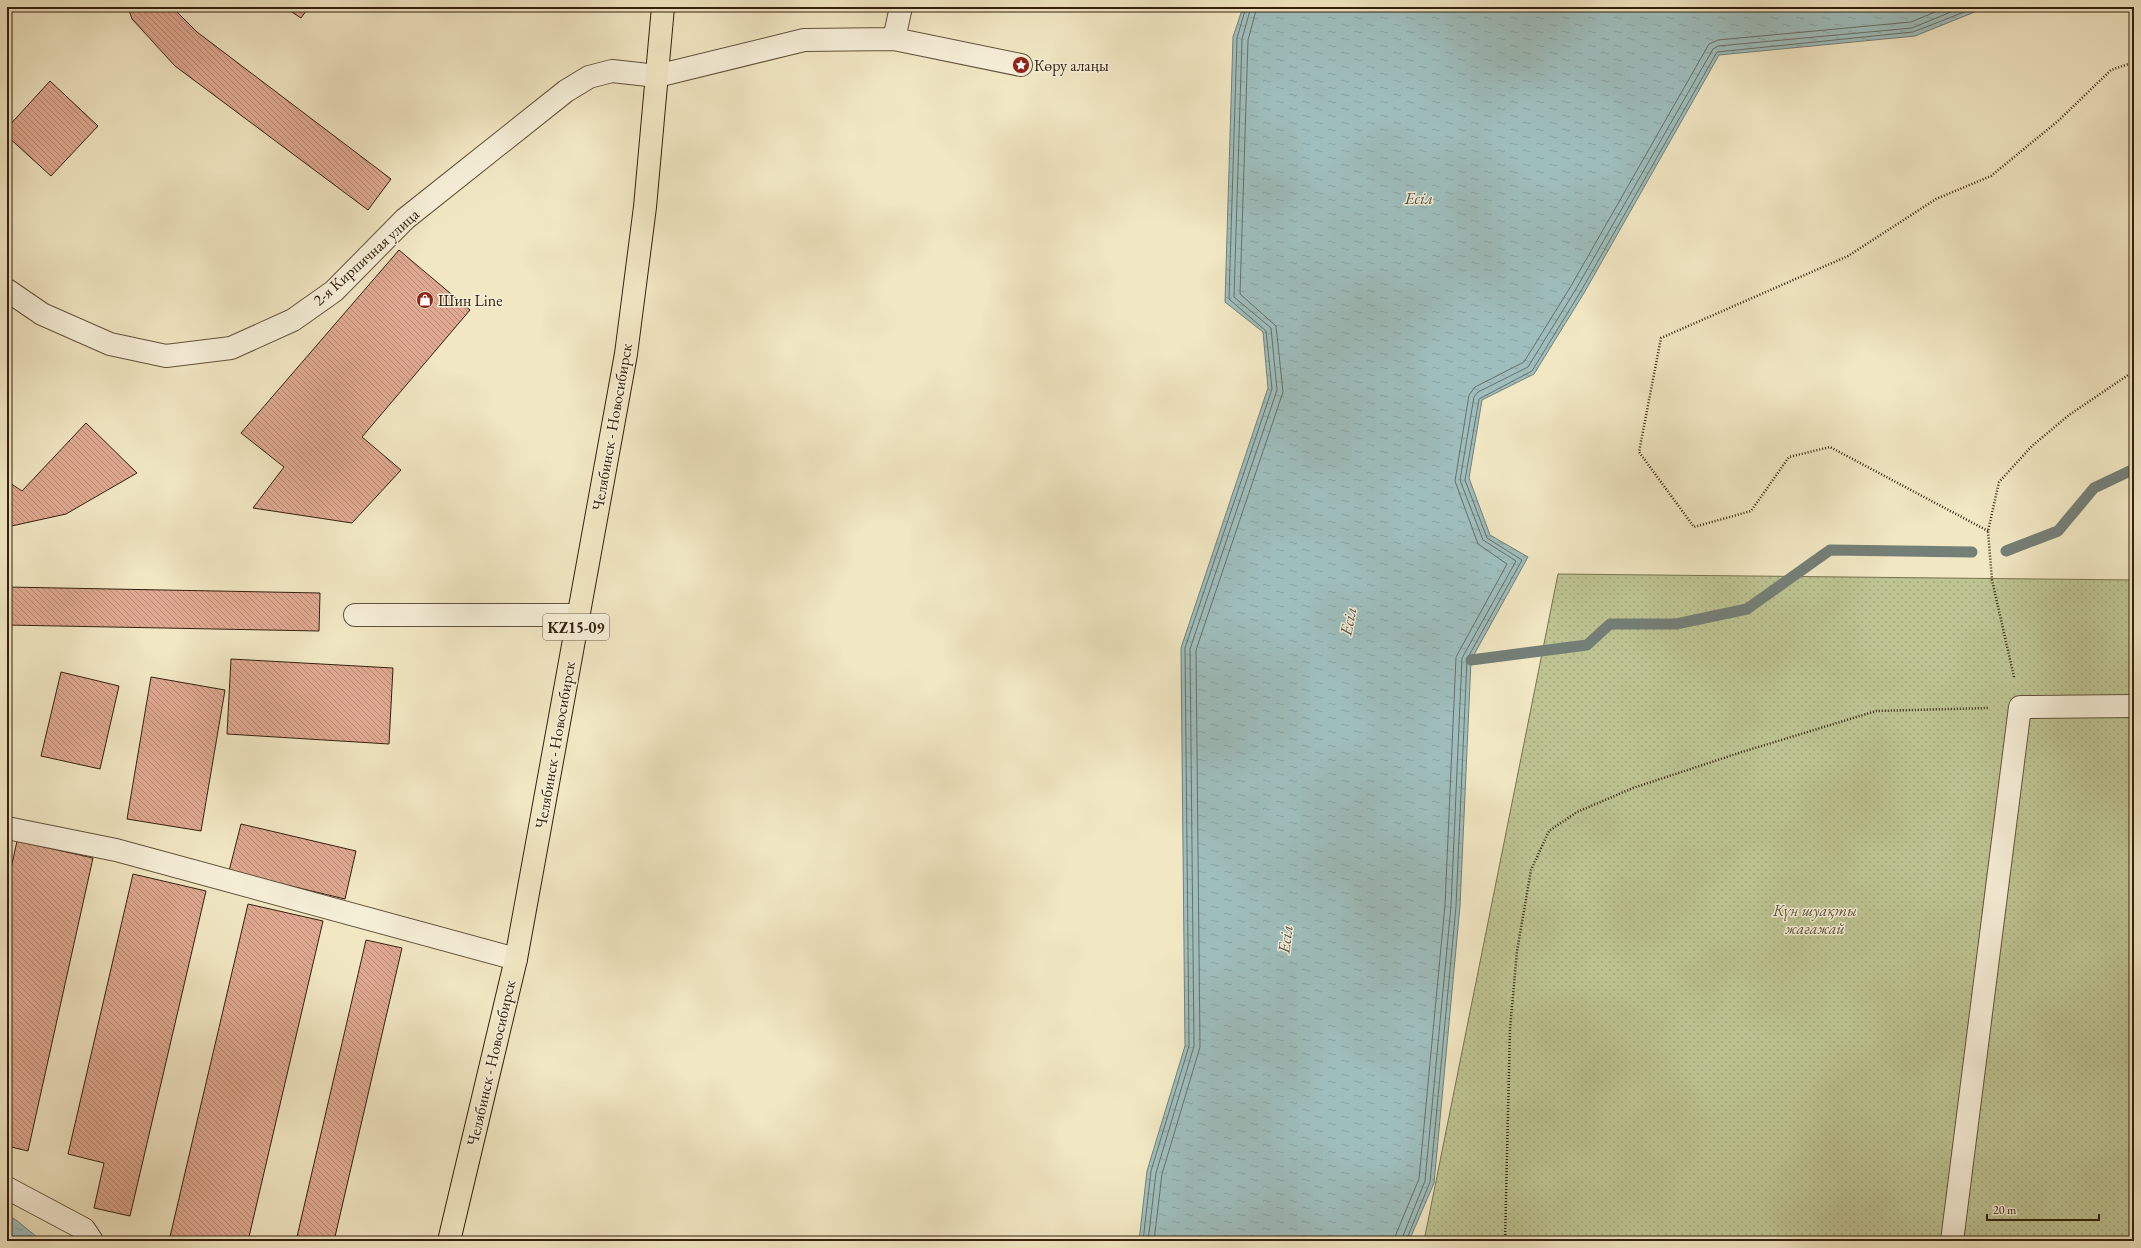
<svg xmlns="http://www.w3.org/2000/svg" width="2141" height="1248" font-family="'EB Garamond',serif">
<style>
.garden{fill:url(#garden-dots);stroke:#787250}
.water{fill:url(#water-ripples);stroke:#747f77}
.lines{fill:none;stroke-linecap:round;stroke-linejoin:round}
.shore{stroke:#696f66;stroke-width:1}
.stream{stroke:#747f77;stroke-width:11}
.building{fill:url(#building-back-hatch);stroke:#34200e}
.minor-casing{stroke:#63523b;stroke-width:24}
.highway-casing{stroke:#34200e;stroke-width:24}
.path{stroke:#34200e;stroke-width:2.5;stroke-dasharray:1 2;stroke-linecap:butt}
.minor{stroke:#f6efd8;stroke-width:22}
.highway{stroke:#f1e7c3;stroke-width:22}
.labels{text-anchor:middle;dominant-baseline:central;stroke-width:3;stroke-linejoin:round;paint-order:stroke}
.shield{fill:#f6efd8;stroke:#6e5e4b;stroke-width:1}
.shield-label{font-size:15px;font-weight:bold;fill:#34200e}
.poi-label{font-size:16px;fill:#34200e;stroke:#f6efd8;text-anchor:start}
.street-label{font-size:16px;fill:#34200e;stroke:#f6efd8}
.park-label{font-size:16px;font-style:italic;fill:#5d5136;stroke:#f6efd8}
.water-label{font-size:17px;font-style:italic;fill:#544f43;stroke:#f6efd8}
</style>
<defs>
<pattern id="garden-dots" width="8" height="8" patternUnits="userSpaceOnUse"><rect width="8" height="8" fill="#bdc492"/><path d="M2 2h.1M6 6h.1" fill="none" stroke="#a3a87d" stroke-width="1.8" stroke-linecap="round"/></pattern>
<pattern id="water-ripples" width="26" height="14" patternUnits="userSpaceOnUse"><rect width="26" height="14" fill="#9ebebd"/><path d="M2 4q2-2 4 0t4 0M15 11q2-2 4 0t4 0" fill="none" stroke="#89a3a1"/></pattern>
<pattern id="building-back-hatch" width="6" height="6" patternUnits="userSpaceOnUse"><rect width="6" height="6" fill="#dfa991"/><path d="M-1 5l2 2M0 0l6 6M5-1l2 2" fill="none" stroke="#b68975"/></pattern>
</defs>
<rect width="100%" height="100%" fill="#f1e7c3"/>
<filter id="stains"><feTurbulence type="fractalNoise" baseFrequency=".005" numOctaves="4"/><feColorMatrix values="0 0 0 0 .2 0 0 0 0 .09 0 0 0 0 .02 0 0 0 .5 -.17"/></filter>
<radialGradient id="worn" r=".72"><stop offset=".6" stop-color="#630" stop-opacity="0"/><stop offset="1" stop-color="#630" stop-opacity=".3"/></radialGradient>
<path class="garden" d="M1558 574 2134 580V1241H1424Z"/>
<path class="water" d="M1243 7H1987L1915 36 1719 55 1584 293 1534 374 1482 400 1469 478 1490 535 1528 557 1471 660 1460 906 1434 1183 1409 1241H1139L1147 1171 1185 1046 1181 648 1268 388 1263 332 1225 302 1233 37Z
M7 1215 16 1220 42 1241H7Z"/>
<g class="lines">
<path class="shore" d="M1143 1241 1151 1171 1189 1046 1185 648 1272 389 1266 331 1229 299 1237 38 1246 7
M1148 1241 1156 1173 1194 1046 1190 649 1277 390 1271 328 1234 297 1242 39 1251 7
M1154 1241 1162 1174 1200 1047 1196 650 1283 392 1276 326 1240 294 1248 40 1257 7
M1395 1241 1396 1234 1419 1179 1445 905 1456 657 1507 564 1478 544 1455 481 1469 395 1475 387 1524 362 1571 286 1709 44 1718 40 1911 22 1947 7
M1401 1241 1425 1181 1451 906 1462 658 1516 561 1483 540 1460 480 1474 397 1478 392 1528 367 1576 289 1713 49 1718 46 1912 28 1963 7
M1406 1241 1430 1182 1456 906 1467 659 1522 560 1487 538 1465 480 1479 399 1532 371 1581 291 1717 52 1913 32 1977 7"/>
<path class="stream" d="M2006 551 2058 531 2094 488 2134 469
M1471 660 1587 645 1610 624H1676L1747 609 1830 550 1972 552"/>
</g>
<path class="building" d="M128 7H172L197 32 391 179 368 210 175 66 132 19Z
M284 7H309L301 18Z
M50 81 98 126 51 176 7 136V128Z
M399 250 470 310 362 437 401 470 352 523 253 508 284 467 241 433Z
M86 423 137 473 66 514 7 527V481L22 491Z
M7 587 320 593 319 631 7 625Z
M231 659 393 668 389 744 227 734Z
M61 672 119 686 100 769 41 756Z
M151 677 225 690 201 831 127 819Z
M241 824 356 851 345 899 229 871Z
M17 841 93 858 28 1151 7 1146V887Z
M133 874 206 891 130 1216 94 1208 104 1163 68 1154Z
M248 904 323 921 248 1241H169Z
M366 940 402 948 334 1241H296Z"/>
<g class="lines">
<g class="minor-casing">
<path id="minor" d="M894 39 901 7
M7 290 42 314 110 344 166 356 231 348 293 320 334 291 405 219 566 91 589 77 612 71 657 76 804 40 894 39 1021 65
M355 615H578
M7 828 116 850 516 959
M7 1188 84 1229 92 1241
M1952 1241 2020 707 2134 706"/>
</g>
<g class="highway-casing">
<path id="highway" d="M449 1241 516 959 626 354 645 207 663 7"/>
</g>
<path class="path" d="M1988 531 1830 447 1789 457 1751 511 1694 527 1639 452 1661 338 1848 256 1936 199 1991 176 2058 121 2111 70 2134 62
M2014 677 1992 580 1988 531 1999 482 2032 446 2069 415 2134 371
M1505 1241 1510 1029 1517 951 1531 870 1549 831 1577 812 1633 788 1742 752 1876 711 1988 708"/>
<use href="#minor" class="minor"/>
<use href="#highway" class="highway"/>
</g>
<defs>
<g id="sight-disc" transform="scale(0.9)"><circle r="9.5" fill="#8f2418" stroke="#f6efd8"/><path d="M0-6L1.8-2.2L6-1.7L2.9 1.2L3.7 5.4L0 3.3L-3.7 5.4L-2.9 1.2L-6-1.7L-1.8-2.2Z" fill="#fff"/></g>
<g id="shop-disc" transform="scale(0.9)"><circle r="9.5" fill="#8f2418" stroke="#f6efd8"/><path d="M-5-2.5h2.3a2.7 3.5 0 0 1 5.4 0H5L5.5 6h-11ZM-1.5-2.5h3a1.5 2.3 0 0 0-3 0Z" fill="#fff"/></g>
</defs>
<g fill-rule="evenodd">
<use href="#sight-disc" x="1021" y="65"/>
<use href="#shop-disc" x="425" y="300"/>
</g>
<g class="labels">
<rect class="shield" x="543" y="614" width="66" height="26" rx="3"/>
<g class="shield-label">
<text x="576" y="627">KZ15-09</text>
</g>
<g class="poi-label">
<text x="1034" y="65">Көру алаңы</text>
<text x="438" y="300">Шин Line</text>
</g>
<g class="street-label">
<text transform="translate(366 257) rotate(-42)">2-я Кирпичная улица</text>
<text transform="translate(612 427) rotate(-80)">Челябинск - Новосибирск</text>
<text transform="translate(555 745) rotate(-80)">Челябинск - Новосибирск</text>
<text transform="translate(491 1063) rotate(-77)">Челябинск - Новосибирск</text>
</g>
<g class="park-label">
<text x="1815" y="910">Күн шуақты<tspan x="1815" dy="18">жағажай</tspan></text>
</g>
<g class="water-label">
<text x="1419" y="198">Есіл</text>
<text transform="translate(1348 621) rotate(-78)">Есіл</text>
<text transform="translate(1285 939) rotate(-83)">Есіл</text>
</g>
</g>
<rect width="2141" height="1248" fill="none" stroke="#f1e7c3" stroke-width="24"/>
<rect x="8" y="8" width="2125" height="1232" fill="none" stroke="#34200e" stroke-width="2"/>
<rect x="12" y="12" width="2117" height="1224" fill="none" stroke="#34200e"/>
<path d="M1987 1214v6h112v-6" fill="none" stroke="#34200e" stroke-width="2"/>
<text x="1993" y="1214" font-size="12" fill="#34200e" stroke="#f6efd8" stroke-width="3" paint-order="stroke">20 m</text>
<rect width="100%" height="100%" filter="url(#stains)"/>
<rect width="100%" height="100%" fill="url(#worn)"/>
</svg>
